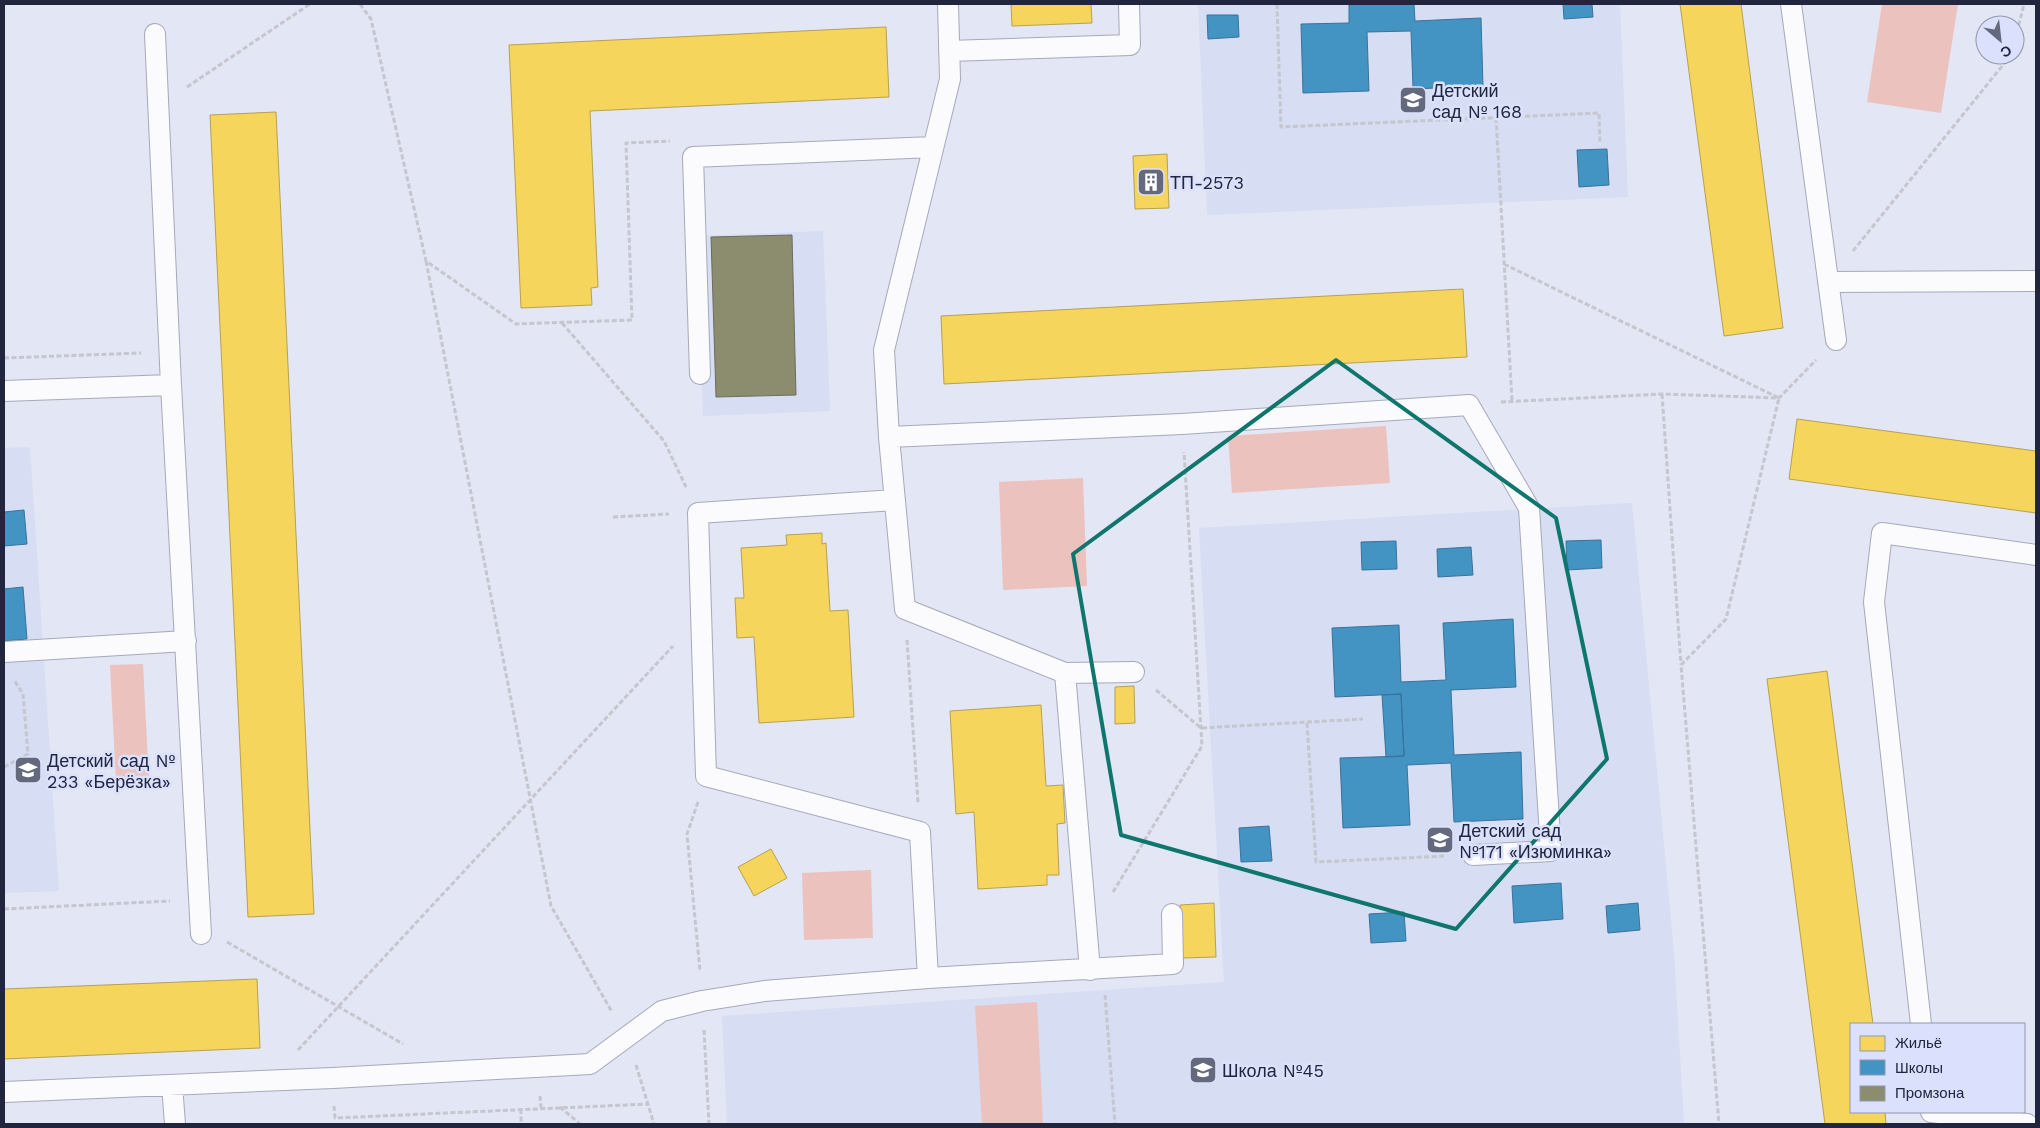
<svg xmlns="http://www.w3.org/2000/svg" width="2040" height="1128" font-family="'Work Sans',sans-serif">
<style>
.built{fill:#d7ddf3}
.green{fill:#ecc2be}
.homes{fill:#f6d55c;stroke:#b6a053}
.schools{fill:#4393c3;stroke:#39729b}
.industry{fill:#8c8c6e;stroke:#6c6d60}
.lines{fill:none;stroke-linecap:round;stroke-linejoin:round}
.service-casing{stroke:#a5a9bb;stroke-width:22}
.path{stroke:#c5c6ce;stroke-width:3;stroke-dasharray:5 2.5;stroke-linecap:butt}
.service{stroke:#fbfbfd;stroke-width:20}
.marked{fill:none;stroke:#0f766e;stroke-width:4;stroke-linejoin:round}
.labels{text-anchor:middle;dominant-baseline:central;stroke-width:5;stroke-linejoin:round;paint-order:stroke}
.poi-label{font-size:18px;fill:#21263e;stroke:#dbe1fc;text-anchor:start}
</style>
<rect width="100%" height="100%" fill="#e3e6f4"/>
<path class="built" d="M1198 4H1620L1628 197 1207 215Z
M823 231 830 411 703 416 696 236Z
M30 447 59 891 4 893V448Z
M1632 503 1674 952 1684 1124H727L722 1016 1224 982 1199 528Z"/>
<path class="green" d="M1882 4H1958L1941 113 1867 102Z
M1386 426 1390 483 1232 493 1228 436Z
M1083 478 1087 586 1003 590 999 482Z
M143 664 149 782 116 783 110 665Z
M871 870 873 938 804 940 802 873Z
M1037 1002 1043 1124H982L975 1006Z"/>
<path class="homes" d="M1011 4H1091L1092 23 1012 26Z
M1680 4H1741L1783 328 1724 336Z
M886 27 889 97 590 111 598 287 591 288 592 305 521 308 509 45Z
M276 112 314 914 248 917 210 115Z
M1167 154 1169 208 1135 209 1133 156Z
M1463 289 1467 357 944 384 941 316Z
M1797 419 2036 451V513L1789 479Z
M822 533V544L826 543 830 611 848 610 854 717 759 723 754 637 737 638 735 598H744L741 548 787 545 786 535Z
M1827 671 1873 1024H1851V1112H1885L1886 1124H1825L1767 679Z
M1134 686 1135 723 1115 724V687Z
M1041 705 1046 786 1063 785 1065 823 1057 824 1059 875H1047V885L978 889 974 812 956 814 950 711Z
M771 849 787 878 754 896 738 867Z
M1214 903 1216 957 1183 958 1180 905Z
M257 979 260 1048 4 1059V989Z"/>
<path class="schools" d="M1349 4H1414L1415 21 1481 18 1483 86 1413 89 1411 31 1367 32 1369 91 1303 93 1301 24 1349 23Z
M1563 4H1592L1593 17 1564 19Z
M1207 15H1238L1239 37 1208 39Z
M1607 149 1609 185 1579 187 1577 150Z
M24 510 27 544 4 546V512Z
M1601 540 1602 568 1567 570 1566 541Z
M1396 541 1397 569 1362 570 1361 542Z
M1471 547 1473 575 1438 577 1437 549Z
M23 587 27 639 4 641V589Z
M1513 619 1516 687 1451 690 1454 755 1521 752 1523 819 1454 822 1451 763 1407 765 1410 825 1343 828 1340 758 1404 756 1401 694 1335 697 1332 628 1399 625 1401 682 1446 680 1443 623Z
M1401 694 1404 756 1386 757 1382 695Z
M1269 826 1272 861 1241 862 1239 828Z
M1561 883 1563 919 1514 923 1512 886Z
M1638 903 1640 930 1608 933 1606 906Z
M1404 912 1406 941 1371 943 1369 914Z"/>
<path class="industry" d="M792 235 796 395 716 397 711 237Z"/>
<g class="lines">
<g class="service-casing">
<path id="service" d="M948 4 950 79 884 350 889 437 905 609 1065 673 1090 970
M1791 4 1836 340
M155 34 171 385 201 934
M949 51 1130 45 1129 4
M1828 282 2036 281
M700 374 693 157 933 147
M4 391 171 385
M889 437 1182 424 1469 405 1529 508 1551 851 1473 855
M895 500 698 513 706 776 920 832 928 978
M4 652 186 641
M1065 673 1134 672
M1921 1024 1874 602 1882 533 2036 555
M172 1085 175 1124
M4 1092 333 1078 590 1064 662 1011 702 1001 764 991 928 978 1173 964 1172 914
M1931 1112 2027 1124"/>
</g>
<path class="path" d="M360 4 371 19 426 261 516 324 632 320 626 143 670 141
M1277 4 1281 127 1599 113 1600 143
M2015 40 2024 4
M187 87 310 4
M1496 118 1512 401
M1853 251 2011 55
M426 261 551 906 612 1012
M1504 264 1779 398 1726 619 1681 665 1719 1124
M562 323 664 441 686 487
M4 358 141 353
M1662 394 1681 665
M1501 402 1662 394 1779 398 1816 360
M613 517 669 514
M907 640 918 803
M1156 690 1201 728 1363 719
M1307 723 1316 862 1445 856
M4 767 28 754 23 694 14 680
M698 802 687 834 700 971
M1113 892 1202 746 1184 452
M4 909 170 901
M227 942 403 1044
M1105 995 1115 1124
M704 1030 709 1124
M298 1050 673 646
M636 1065 654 1124
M540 1096 541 1108
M334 1106 335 1118 648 1104
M560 1107 580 1124
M521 1109V1124"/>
<use href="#service" class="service"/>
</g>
<path class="marked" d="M1336 360 1556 518 1607 759 1456 929 1121 835 1073 554Z"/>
<defs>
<g id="school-square" transform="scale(1.4375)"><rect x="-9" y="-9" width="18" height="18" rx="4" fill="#65697e" stroke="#dbe1fc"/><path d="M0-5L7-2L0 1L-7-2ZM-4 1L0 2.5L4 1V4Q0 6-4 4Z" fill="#fff"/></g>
<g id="building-square" transform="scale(1.4375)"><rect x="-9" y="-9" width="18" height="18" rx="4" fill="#65697e" stroke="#dbe1fc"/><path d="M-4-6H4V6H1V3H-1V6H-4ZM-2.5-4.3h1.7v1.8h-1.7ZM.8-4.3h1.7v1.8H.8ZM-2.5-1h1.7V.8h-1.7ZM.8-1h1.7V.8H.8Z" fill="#fff"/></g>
</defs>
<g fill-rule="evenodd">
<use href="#school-square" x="1413" y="100"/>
<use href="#building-square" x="1151" y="182"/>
<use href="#school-square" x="28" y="770"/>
<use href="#school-square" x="1440" y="840"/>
<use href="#school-square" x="1203" y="1070"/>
</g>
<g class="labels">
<g class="poi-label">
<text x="1432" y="90">Детский<tspan x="1432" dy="21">сад № 168</tspan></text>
<text x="1170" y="182">ТП-2573</text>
<text x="47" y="760">Детский сад №<tspan x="47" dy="21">233 «Берёзка»</tspan></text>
<text x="1459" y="830">Детский сад<tspan x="1459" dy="21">№171 «Изюминка»</tspan></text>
<text x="1222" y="1070">Школа №45</text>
</g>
</g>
<rect width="2040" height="1128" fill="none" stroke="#21263e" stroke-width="10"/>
<rect x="1850" y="1023" width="175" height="90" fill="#dbe1fc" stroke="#9196b0"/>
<rect x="1860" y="1036" width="25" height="15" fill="#f6d55c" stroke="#9196b0"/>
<text x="1895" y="1048" font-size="15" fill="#21263e">Жильё</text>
<rect x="1860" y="1060" width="25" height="15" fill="#4393c3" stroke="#9196b0"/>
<text x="1895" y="1073" font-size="15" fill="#21263e">Школы</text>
<rect x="1860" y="1086" width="25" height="15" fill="#8c8c6e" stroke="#9196b0"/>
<text x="1895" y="1098" font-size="15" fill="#21263e">Промзона</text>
<g transform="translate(2000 40) rotate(152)"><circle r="24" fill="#dbe1fc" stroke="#9196b0"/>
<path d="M0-4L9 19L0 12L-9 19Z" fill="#65697e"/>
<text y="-8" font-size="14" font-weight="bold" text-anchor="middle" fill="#21263e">С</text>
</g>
</svg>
